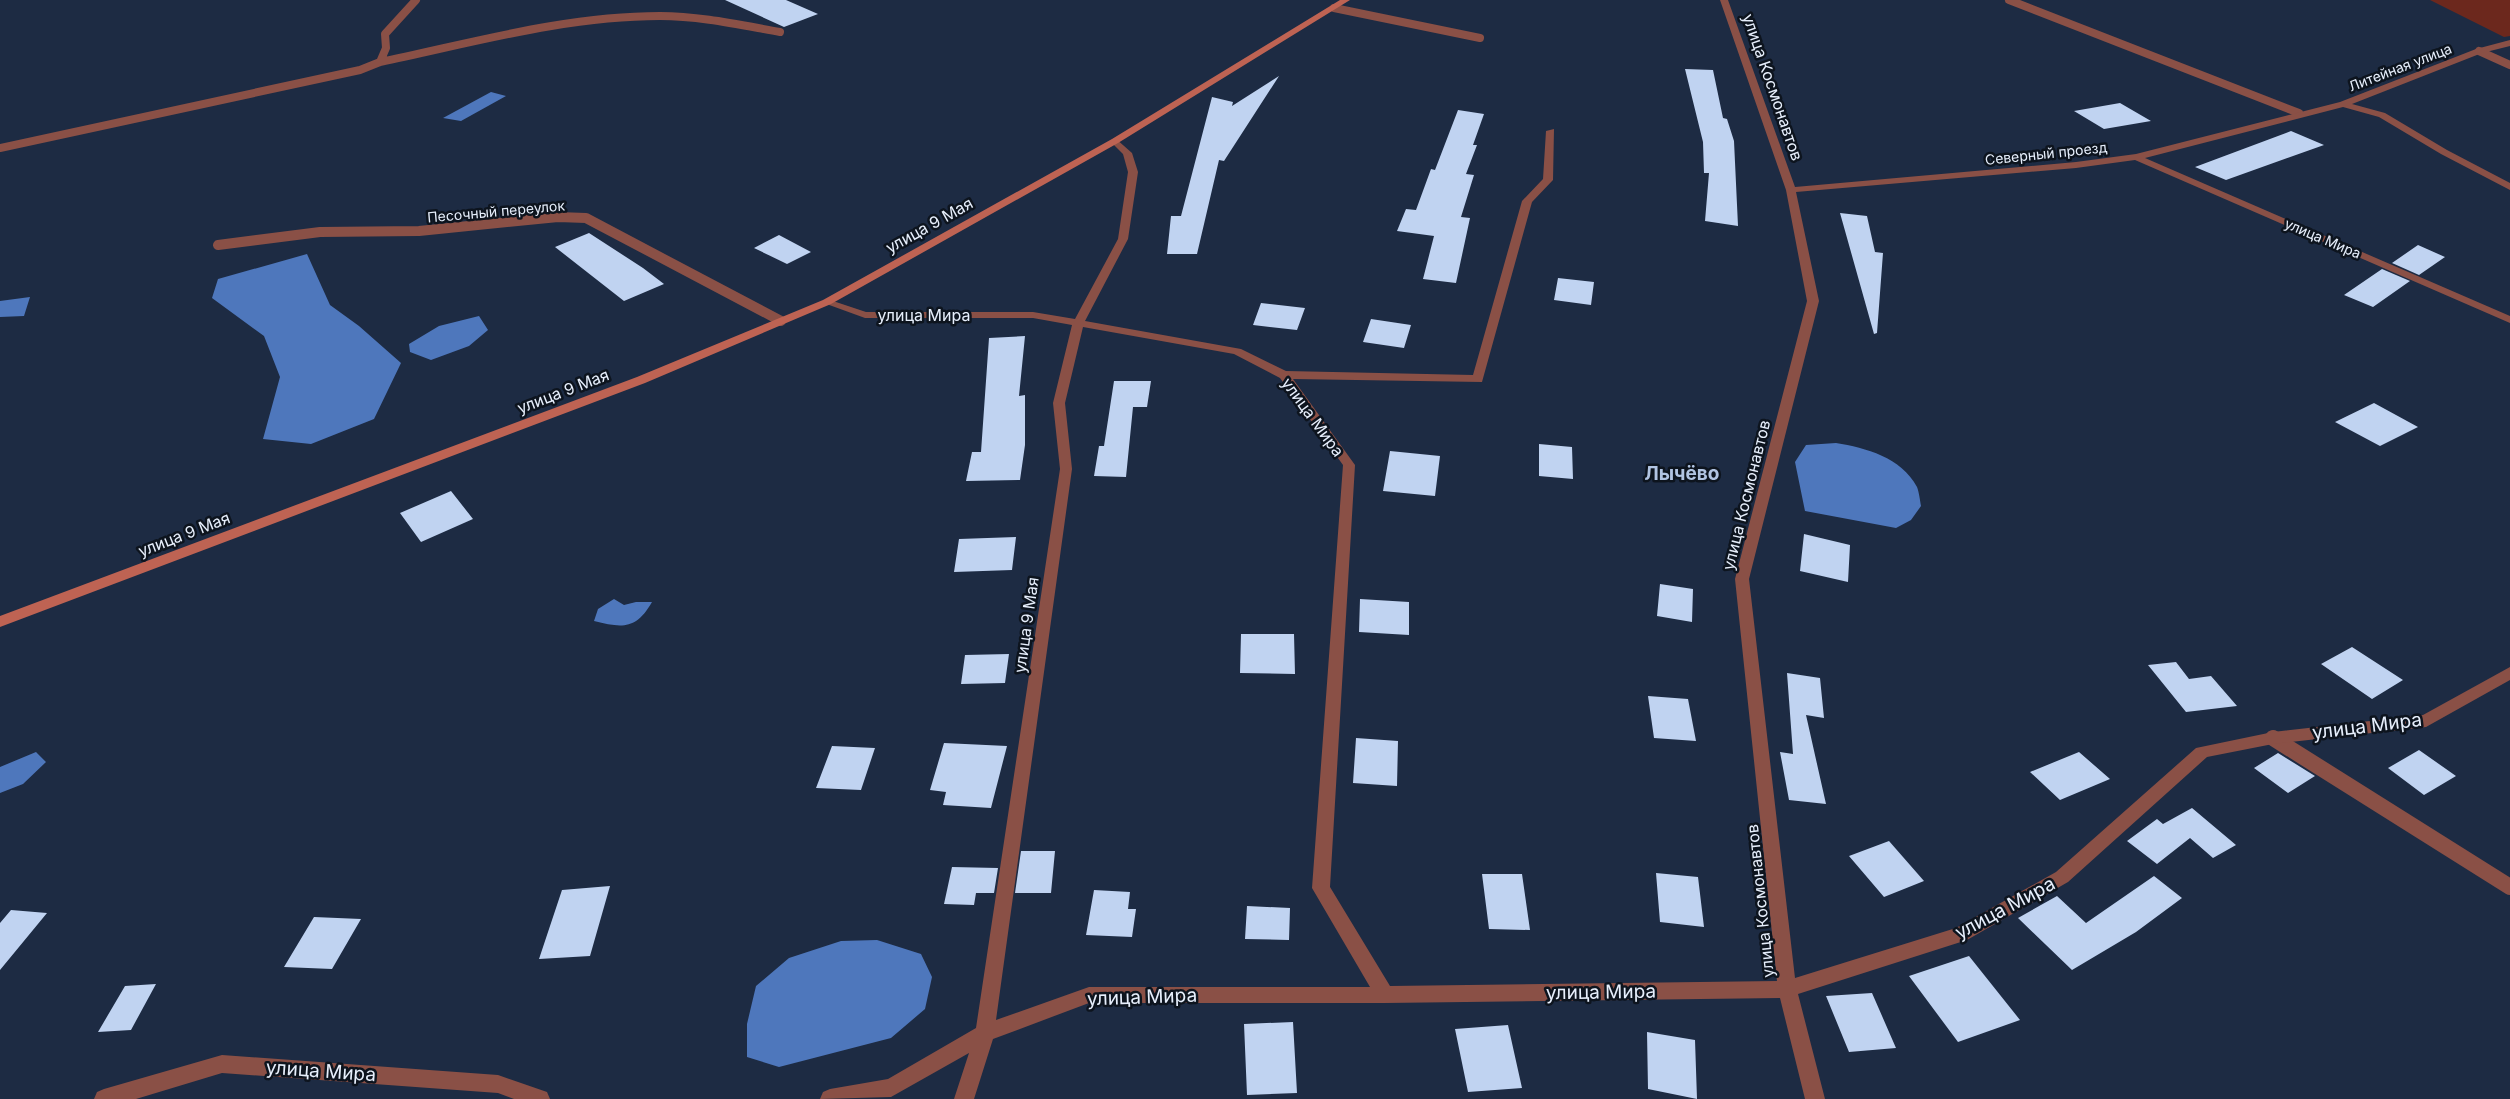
<svg xmlns="http://www.w3.org/2000/svg" width="2510" height="1099" font-family="Inter,sans-serif">
<style>
.green{fill:#6c281d}
.water{fill:#4e77bc}
.building{fill:#c0d3f1}
.lines{fill:none;stroke-linecap:round;stroke-linejoin:round}
.service-far2{stroke:#8a5046;stroke-width:8}
.service-far1{stroke:#8a5046;stroke-width:10}
.service{stroke:#8a5046;stroke-width:16}
.minor{fill:#8a5046;fill-rule:evenodd}
.secondary{fill:#be6353;fill-rule:evenodd}
.labels{text-anchor:middle;dominant-baseline:central;stroke-width:5;stroke-linejoin:round;paint-order:stroke}
.far-street-label{font-size:14px;fill:#e7effc;stroke:#0d141e}
.street-label{font-size:16px;fill:#e7effc;stroke:#0d141e}
.quarter-label{font-size:19px;font-weight:bold;fill:#b1c4e2;stroke:#0d141e}
.near-street-label{font-size:19px;fill:#e7effc;stroke:#0d141e}
</style>
<rect width="100%" height="100%" fill="#1d2b43"/>
<path class="green" d="M2430 0H2510V36L2504 37Z"/>
<path class="water" d="M491 92 506 96 461 121 443 118Z
M307 254 330 305 359 326 401 363 374 419 311 444 263 439 280 377 264 336 212 298 218 279Z
M30 297 24 316 0 317V301Z
M479 316 488 330 469 346 431 360 410 352 409 344 439 326Z
M1836 443C1866 448 1901 457 1917 487 1919 492 1920 500 1921 506L1911 520 1896 528 1805 511 1795 462 1806 445Z
M614 599 624 605 636 602H652C636 630 622 628 594 621L598 609Z
M36 752 46 762 23 784 0 793V767Z
M877 940 921 954 932 977 925 1009 891 1038 779 1067 747 1057V1024L756 986 789 958 841 941Z"/>
<path class="building" d="M725 0H786L818 14 784 27Z
M1685 69 1713 70 1723 118 1727 119 1734 141 1738 226 1705 221 1709 173H1704L1703 142Z
M1279 76 1224 161 1219 160 1197 254H1167L1171 216H1181L1212 97 1233 102 1232 106Z
M2120 103 2151 121 2104 129 2074 111Z
M1458 110 1484 114 1473 145H1477L1466 174 1474 175 1461 217 1470 218 1456 283 1423 279 1434 236 1397 231 1406 209 1416 210 1431 169 1435 170Z
M2291 131 2324 145 2226 180 2195 167Z
M1840 213 1867 216 1875 252 1883 253 1877 333 1874 334Z
M589 233 643 268 664 284 624 301 555 247Z
M779 235 811 252 787 264 754 248Z
M2418 245 2445 257 2419 275 2392 263Z
M2382 269 2410 281 2373 307 2344 295Z
M1558 278 1594 282 1591 305 1554 300Z
M1261 303 1305 308 1297 330 1253 325Z
M1371 319 1411 325 1404 348 1363 342Z
M1025 336 1019 396 1025 395V445L1020 480 966 481 972 452H981L989 338Z
M1114 381H1151L1147 407H1133L1126 477 1094 476 1099 446H1104Z
M2374 403 2418 427 2380 446 2335 422Z
M1539 444 1572 447 1573 479 1539 476Z
M1390 451 1440 456 1435 496 1383 491Z
M451 491 473 519 421 542 400 513Z
M1804 534 1850 545 1848 582 1800 571Z
M1016 537 1012 570 954 572 959 539Z
M1660 584 1693 589 1692 622 1657 616Z
M1360 599 1409 602V635L1359 632Z
M1241 634H1294L1295 674 1240 673Z
M2352 647 2403 680 2372 699 2321 664Z
M1009 654 1005 683 961 684 965 655Z
M2176 662 2189 679 2211 676 2237 706 2186 712 2148 665Z
M1787 673 1820 678 1824 718 1806 715 1826 804 1789 800 1780 752 1793 754Z
M1648 696 1688 699 1696 741 1654 738Z
M1356 738 1398 741 1397 786 1353 783Z
M944 743 1007 746 991 808 943 805 946 792 930 790Z
M832 746 875 748 861 790 816 788Z
M2419 750 2456 776 2424 795 2388 768Z
M2079 752 2110 779 2060 800 2030 772Z
M2278 753 2315 776 2288 793 2254 768Z
M2192 808 2236 845 2213 858 2190 838 2157 864 2127 841 2157 819 2163 824Z
M1889 841 1924 881 1884 897 1849 856Z
M1021 851H1055L1051 893H1015Z
M952 867 998 868 994 893H976L974 905 944 904Z
M1656 873 1698 877 1704 927 1660 922Z
M1482 874H1522L1530 930 1489 929Z
M2154 876 2182 898 2136 932 2072 970 2018 918 2057 896 2086 923Z
M610 886 590 956 539 959 562 890Z
M1094 890 1130 892 1128 909H1136L1132 937 1086 935Z
M1247 906 1290 908 1289 940 1245 939Z
M11 910 47 913 0 970V923Z
M314 917 361 919 332 969 284 967Z
M1969 956 2020 1020 1958 1042 1909 976Z
M156 984 131 1030 98 1032 125 986Z
M1872 993 1896 1048 1849 1052 1826 996Z
M1293 1022 1297 1093 1247 1095 1244 1024Z
M1508 1025 1522 1088 1468 1092 1455 1029Z
M1647 1032 1695 1040 1697 1099 1648 1089Z"/>
<g class="lines">
<path class="service-far2" d="M2009 0 2299 113
M1334 8 1480 38
M2479 51 2510 65
M380 62 386 48 385 34 416 0
M0 148 360 70 380 62C472 43 565 16 660 16 700 16 740 25 780 32"/>
<path class="service-far1" d="M218 245 320 232 419 231 558 217 586 218 781 321"/>
<path class="service" d="M2273 738 2510 887"/>
<path class="minor" d="M1720 0H1728L1795 187 2076 162 2136 154 2340 102 2476 49 2510 40V46L2482 53 2352 104 2385 113 2447 150 2510 183V190L2441 154 2379 117 2343 107 2145 158 2510 316V323L2135 160 2076 168 1796 192 1819 301 1749 579 1795 978 1956 928 2056 872 2196 748 2273 732 2423 715 2510 667V680L2426 727 2273 744 2207 757 2068 882 1967 940 1798 994 1825 1099H1805L1780 998 1385 1003H1089L993 1039 974 1099H954L969 1053 891 1097 820 1099 823 1092 830 1089 888 1079 976 1028 1060 469 1053 403 1072 325 1033 318H865L821 302 827 299 866 312H1033L1075 319 1118 239 1128 172 1123 154 1110 141 1115 138 1132 153 1138 172 1128 239 1085 321 1241 349 1286 371 1473 375 1522 201 1543 179 1546 131 1554 129 1553 180 1532 202 1482 382 1293 379 1355 465 1330 887 1390 986 1777 981 1735 579 1807 301 1786 190ZM1083 327 1234 354 1280 378 1343 465 1312 888 1370 987H1089L996 1020 1072 469 1065 403Z
M222 1055 498 1075 547 1092 550 1099H514L498 1093 222 1073 136 1099H94L97 1092 104 1089Z"/>
<path class="secondary" d="M1340 0H1350L1118 143 831 304 645 383 0 627V616L637 377 823 300 1112 139Z"/>
</g>
<g class="labels">
<g class="far-street-label">
<text transform="translate(2400 67) rotate(-21)">Литейная улица</text>
<text transform="translate(2046 153) rotate(-6)">Северный проезд</text>
<text transform="translate(496 211) rotate(-5)">Песочный переулок</text>
<text transform="translate(2323 238) rotate(23)">улица Мира</text>
</g>
<g class="street-label">
<text transform="translate(1773 87) rotate(71)">улица Космонавтов</text>
<text transform="translate(929 225) rotate(-29)">улица 9 Мая</text>
<text x="924" y="315">улица Мира</text>
<text transform="translate(563 391) rotate(-21)">улица 9 Мая</text>
<text transform="translate(1313 417) rotate(54)">улица Мира</text>
<text transform="translate(1746 495) rotate(-76)">улица Космонавтов</text>
<text transform="translate(184 534) rotate(-21)">улица 9 Мая</text>
<text transform="translate(1026 625) rotate(-82)">улица 9 Мая</text>
<text transform="translate(1760 901) rotate(-96)">улица Космонавтов</text>
</g>
<g class="quarter-label">
<text x="1682" y="473">Лычёво</text>
</g>
<g class="near-street-label">
<text transform="translate(2367 726) rotate(-7)">улица Мира</text>
<text transform="translate(2005 908) rotate(-28)">улица Мира</text>
<text transform="translate(1601 992) rotate(-1)">улица Мира</text>
<text transform="translate(1142 997) rotate(-2)">улица Мира</text>
<text transform="translate(321 1071) rotate(4)">улица Мира</text>
</g>
</g>
</svg>
